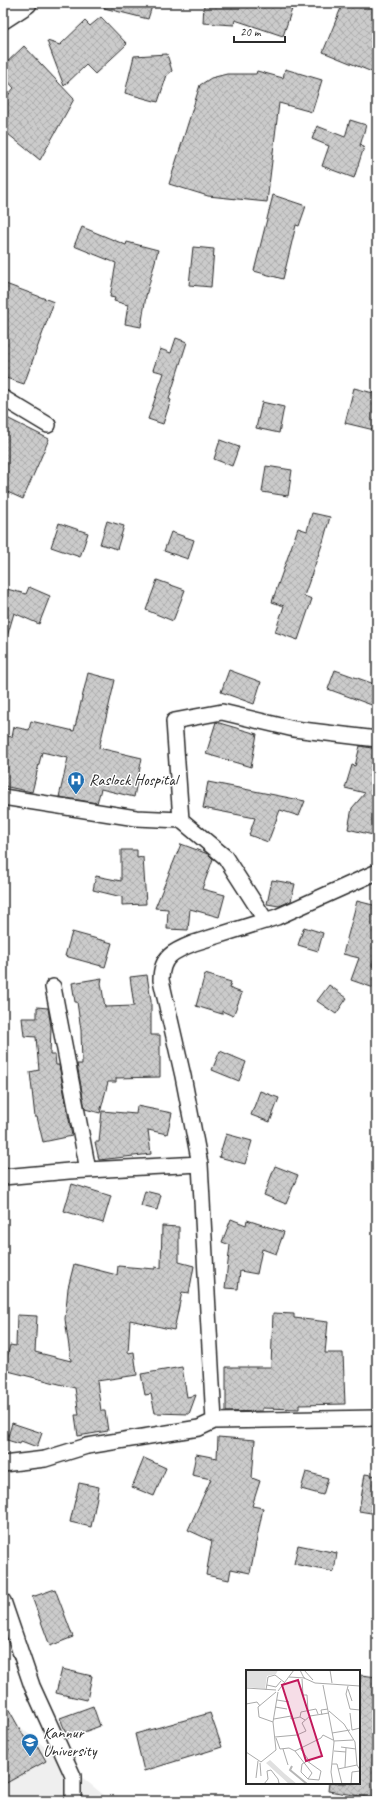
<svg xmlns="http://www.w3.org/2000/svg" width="380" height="1804" font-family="Caveat,sans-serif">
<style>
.built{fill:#efefef}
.building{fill:url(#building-cross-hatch);stroke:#2b2b2b}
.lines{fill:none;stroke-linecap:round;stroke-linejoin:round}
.minor-casing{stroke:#2b2b2b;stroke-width:18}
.secondary-casing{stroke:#2b2b2b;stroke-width:24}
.minor{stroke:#fff;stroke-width:15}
.secondary{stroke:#fff;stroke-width:21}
.labels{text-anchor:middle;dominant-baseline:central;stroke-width:3;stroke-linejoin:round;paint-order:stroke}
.poi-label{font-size:16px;fill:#2b2b2b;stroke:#fff;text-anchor:start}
.inset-river{fill:none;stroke:#b6b6b6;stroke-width:2}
.inset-road{fill:none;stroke:#aaa;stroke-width:1}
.view{fill:#c2185b;fill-opacity:0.15;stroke:#c2185b;stroke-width:2}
.inset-edge{fill:none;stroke:#2b2b2b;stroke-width:2}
</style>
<defs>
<pattern id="building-cross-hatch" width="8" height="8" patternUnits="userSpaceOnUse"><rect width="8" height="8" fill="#cbcbcb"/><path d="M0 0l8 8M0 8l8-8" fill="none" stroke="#aeaeae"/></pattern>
</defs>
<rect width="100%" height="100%" fill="#fff"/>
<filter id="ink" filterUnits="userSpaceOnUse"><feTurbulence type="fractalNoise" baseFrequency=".025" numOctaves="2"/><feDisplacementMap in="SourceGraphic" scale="8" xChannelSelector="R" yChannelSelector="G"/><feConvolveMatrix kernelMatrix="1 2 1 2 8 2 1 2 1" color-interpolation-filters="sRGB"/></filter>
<g filter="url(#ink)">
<path class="built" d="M3 1713 111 1801H3Z"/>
<path class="building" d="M105 3H153L148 19 104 8Z
M204 3H294L283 36 235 20 234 25 203 23Z
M343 3H377V74L323 52Z
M101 17 127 44 95 74 86 65 64 86 47 41 60 45 85 21 90 26Z
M24 46 74 99 40 160 3 130V101L14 88 3 76V66Z
M167 54 172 71 167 75 158 102 125 93 134 56Z
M285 69 322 80 312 112 279 103 267 202 208 196 169 184 200 85 211 78 227 74H256L257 71 283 78Z
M350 120 366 125 360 146 364 147 354 178 322 166 329 146 312 139 317 126 345 137Z
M273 195 306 206 299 226 296 225 283 279 254 271Z
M82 227 126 245 127 242 158 250 146 296 141 327 125 324 128 305 114 301 115 298 110 297 116 263 74 246Z
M193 247 214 249 211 287 189 285Z
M3 283 54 302 24 384 3 377Z
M176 338 187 342 169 399 171 400 163 424 148 419 164 373 153 370 160 349 171 353Z
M354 388 377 394V418L374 430 345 423Z
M262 402 284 407 279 433 256 428Z
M3 416 49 439 23 499 3 490Z
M220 440 239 447 232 466 214 459Z
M266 466 292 470 288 496 262 492Z
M312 513 330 517 323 542 304 596 312 599 298 640 275 632 284 606 272 602 298 528 307 531Z
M107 521 124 526 117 549 100 544Z
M59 523 88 533 80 557 51 547Z
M171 532 194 540 188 559 164 551Z
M157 580 185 590 173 621 146 610Z
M29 587 50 596 39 624 14 613 7 637 3 636V588L26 594Z
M229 670 261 682 254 704 221 692Z
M335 670 377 685V707L328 689Z
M88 673 115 680 99 748 142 758 134 797 101 789 97 803 59 797 68 758 42 752 32 792 3 786V735L12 737 14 727 29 730 31 721 74 731Z
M216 722 257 734 251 767 206 754Z
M360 746 377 749V836L348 829 352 808 365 793 345 788 352 765 355 766Z
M208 782 285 797 305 801 299 816 280 810 268 842 249 835 255 818 203 808Z
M181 844 208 854 213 859 202 889 225 895 219 917 190 909 188 930 167 929 168 909 155 908Z
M121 850H137V858L143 857 146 904 122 905V897L93 890 96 876 121 881Z
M272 880 295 884 291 901 279 906 267 904Z
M357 901 377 906V948L372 966 377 967V979L374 988 351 980 359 958 343 954Z
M304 927 323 933 318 951 298 945Z
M72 932 112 943 105 967 65 956Z
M205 974 231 982 229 988 242 993 233 1016 222 1011V1014L196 1006Z
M147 975 151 1001V1035H160V1077L116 1078V1082H108L100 1113 85 1109 77 1064H82L81 1030 77 1002H75L72 983 102 978 101 983 105 1007 134 1006 130 977Z
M329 985 347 998 336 1014 317 1001Z
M37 1007 48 1008 51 1027 50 1055H55L56 1065H59L72 1136 43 1142 37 1117H35L30 1072 39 1070 36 1037 24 1036 22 1018H37Z
M220 1051 246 1062 239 1081 212 1070Z
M260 1091 279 1098 270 1122 251 1115Z
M137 1106 172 1113 167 1134 148 1130 151 1154 99 1160 95 1142H99L102 1111 136 1114Z
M226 1134 252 1141 245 1164 219 1157Z
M275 1166 298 1175 286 1204 264 1195Z
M72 1184 111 1196 103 1223 64 1211Z
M145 1191 161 1195 157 1210 141 1206Z
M231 1219 246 1225 247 1220 284 1232 276 1254 262 1249 257 1274 240 1271 238 1289 225 1288 230 1245 222 1242Z
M162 1226 179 1227V1262L194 1266 189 1293 182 1292 174 1330 130 1320 128 1353 134 1352 137 1375 97 1381 101 1411H105L108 1431 78 1436 75 1415H79L75 1388 4 1370 10 1345 16 1346 17 1315 37 1316 35 1352 71 1361 65 1319 68 1288 74 1264 117 1275 118 1266 155 1269V1267L161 1268Z
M273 1313 294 1314V1318L328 1322 325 1353H343L345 1404 299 1405V1409L262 1408V1411L226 1412V1367H271Z
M182 1367 187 1397 196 1395 189 1414 155 1413 151 1394 145 1395 141 1374Z
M12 1423 42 1433 37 1447 21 1441 20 1444 7 1440Z
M218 1437 255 1440 252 1478 260 1481 252 1506 263 1508 250 1573 231 1569 229 1580 206 1575 212 1541 188 1530 211 1479 192 1475 196 1454 217 1458Z
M144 1458 166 1468 154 1496 132 1487Z
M306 1472 328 1478 323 1495 301 1489Z
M365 1474 377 1476V1514L359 1511Z
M79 1483 99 1487 91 1527 70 1522Z
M298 1545 337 1553 334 1572 294 1564Z
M55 1589 73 1637 50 1646 32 1597Z
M62 1669 92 1676 87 1700 56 1693Z
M361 1675 377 1677 374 1707H377V1771L373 1798 328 1791 329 1783H359V1694Z
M3 1699 27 1742 33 1738 46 1761 3 1785V1754L9 1751 3 1739Z
M93 1706 100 1726 68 1738 60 1718Z
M210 1713 222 1747 144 1771 135 1734Z"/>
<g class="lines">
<g class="minor-casing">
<path id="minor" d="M3 398 48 425
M3 797 136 818 181 820 225 857 266 921
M181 820 174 721 222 712 294 729 377 739
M53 987 88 1170
M200 1164 214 1421
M3 1177 69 1171 200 1164 183 1076 161 980C161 956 174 951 194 943L277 917 377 872
M3 1464 45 1459 87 1446 199 1428 214 1421 377 1418
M3 1601 32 1686 73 1776V1801"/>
</g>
<g class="secondary-casing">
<path id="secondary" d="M3 18 26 3"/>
</g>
<use href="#minor" class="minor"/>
<use href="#secondary" class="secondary"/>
</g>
</g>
<defs>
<g id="hospital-pin" transform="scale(0.9)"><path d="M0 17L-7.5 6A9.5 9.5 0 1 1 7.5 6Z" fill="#1f6fb2" stroke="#fff"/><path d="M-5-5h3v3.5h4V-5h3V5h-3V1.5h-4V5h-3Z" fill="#fff"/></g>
<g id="university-pin" transform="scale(0.9)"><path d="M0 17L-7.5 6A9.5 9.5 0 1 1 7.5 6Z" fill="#1f6fb2" stroke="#fff"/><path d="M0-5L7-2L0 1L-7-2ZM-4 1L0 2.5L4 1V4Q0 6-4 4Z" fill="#fff"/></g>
</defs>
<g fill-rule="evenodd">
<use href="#hospital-pin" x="76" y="780"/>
<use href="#university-pin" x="30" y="1742"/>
</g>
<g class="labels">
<g class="poi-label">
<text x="89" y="780">Raslock Hospital</text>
<text x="43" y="1733">Kannur<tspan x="43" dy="18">University</tspan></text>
</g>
</g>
<g transform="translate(246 1670)">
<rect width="114" height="114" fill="#fff"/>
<path d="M0 0H32L30 4 21 6 19 19 0 17Z" fill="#e0e0e0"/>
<path d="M24 90 39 104 51 114H43L20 93Z" fill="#e0e0e0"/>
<path class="inset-river" d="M46 96 44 100 61 114"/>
<path class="inset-road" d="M54 0 58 8 69 13 114 16M58 0 67 10M84 0 86 13M43 7 59 8M56 9 57 25H61L62 41M21 15 30 17 35 11M77 15 88 72 85 102 87 114M102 16 100 24 104 39 114 40M0 18 30 20M102 19 106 31M20 20 22 7 29 5 38 12M32 21 48 0M31 30 43 32M0 34 11 32 14 36M29 37 41 39M83 41 98 54 109 72 111 95 114 100M104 43 106 60 114 58M76 45 75 40 82 39M54 47 55 42 70 39 72 44M28 49 45 46V49L54 47 59 50M27 52 13 47 12 37 30 22M86 63 104 60M29 67 51 65 60 61 56 53 64 46 83 43M30 68 34 79 43 78 49 81 66 103 62 109M88 71 107 70M95 77 110 79M54 78 64 92M37 79 42 95M49 81 75 68 77 65 87 70M88 81 100 82M0 82 15 92 30 80 27 52 32 22M61 91 75 101 73 110 62 109 55 102 56 94ZM14 93 15 106M86 94H91L96 114M99 97 100 78M92 99 111 95M10 108 12 91M18 114 22 109 21 101 25 100 32 109 33 113 30 114M105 114 106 102 114 101"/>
<path class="view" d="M52 10 76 86 60 91 36 15Z"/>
<rect width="114" height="114" class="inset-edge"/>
</g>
<rect width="380" height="1804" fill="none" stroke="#fff" stroke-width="16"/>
<rect x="8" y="8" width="364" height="1788" fill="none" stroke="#2b2b2b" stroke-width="1.5" filter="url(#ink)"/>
<path d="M234 36v6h51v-6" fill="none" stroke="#2b2b2b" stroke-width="2"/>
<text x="240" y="36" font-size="12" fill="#2b2b2b" stroke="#ffffff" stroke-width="3" paint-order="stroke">20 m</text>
</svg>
